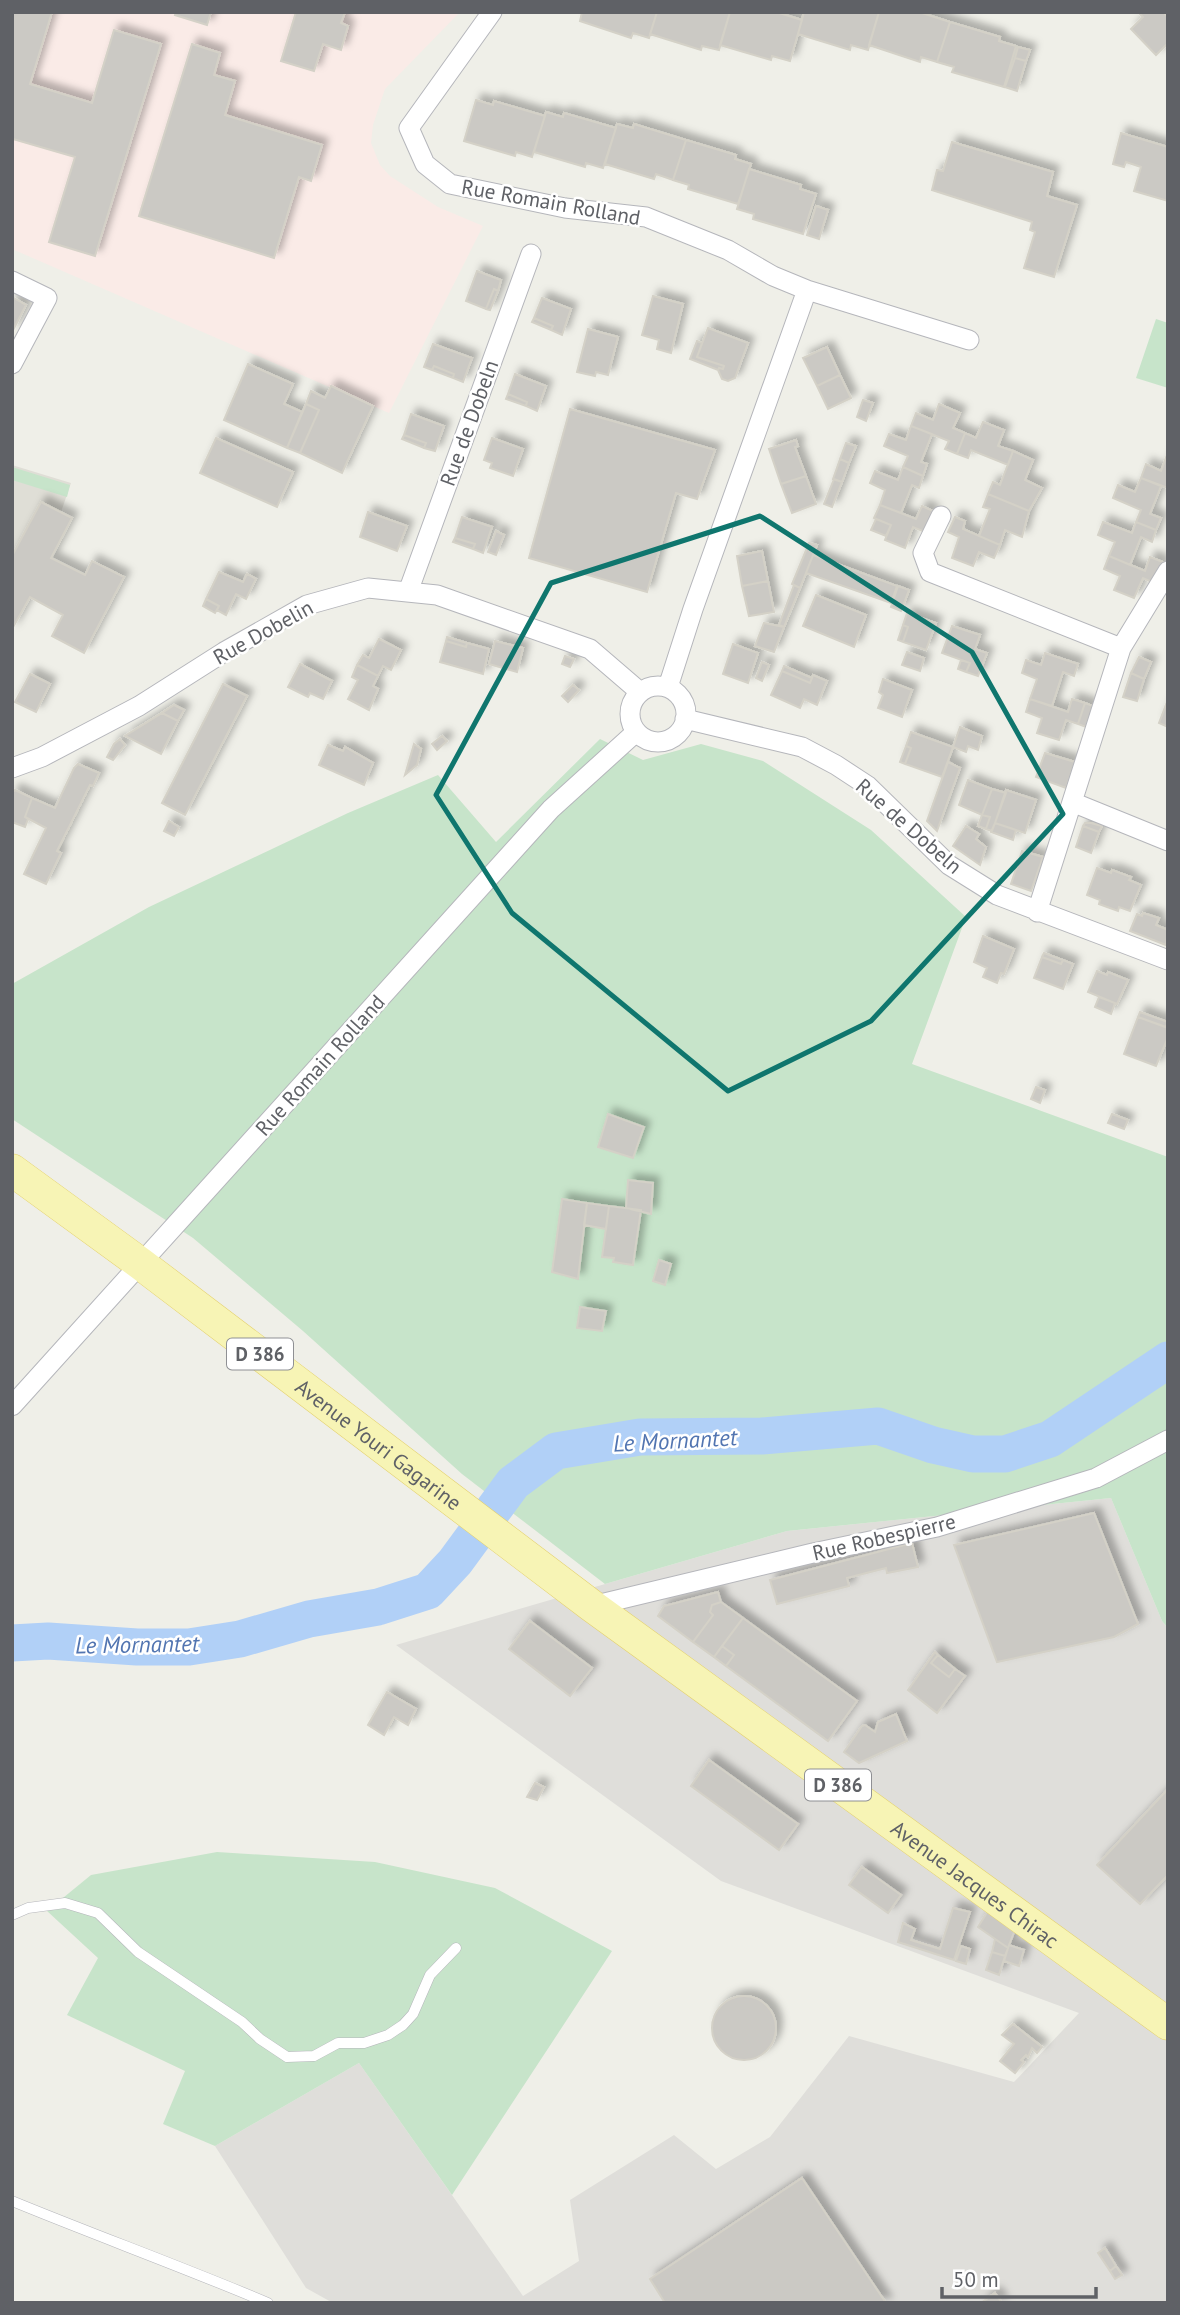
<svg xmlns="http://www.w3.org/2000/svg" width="1180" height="2315" font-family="'PT Sans',sans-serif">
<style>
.industrial{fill:#dfdeda}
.education{fill:#dfded6}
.medical{fill:#faebe7}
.green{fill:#c7e4ca}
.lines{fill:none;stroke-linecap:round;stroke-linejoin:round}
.river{stroke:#b1d0f7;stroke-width:37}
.building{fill:#cbc9c4;stroke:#d4d1c7;stroke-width:2;filter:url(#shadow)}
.service-casing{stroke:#b5b6bb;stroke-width:11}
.minor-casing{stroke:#b5b6bb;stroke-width:21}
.primary-casing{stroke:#e4d06c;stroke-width:33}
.service{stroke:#fff;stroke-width:10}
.minor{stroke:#fff;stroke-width:19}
.primary{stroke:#f7f4b5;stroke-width:32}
.marked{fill:none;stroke:#0f766e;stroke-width:5;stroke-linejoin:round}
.labels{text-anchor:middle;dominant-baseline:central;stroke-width:5;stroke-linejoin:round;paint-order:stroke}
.shield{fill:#fff;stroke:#8f9094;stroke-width:2}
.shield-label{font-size:19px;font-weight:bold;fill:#5f6166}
.street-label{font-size:21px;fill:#5f6166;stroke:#fff}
.water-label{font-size:23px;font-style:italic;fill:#5275b1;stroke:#fff}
</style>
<defs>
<filter id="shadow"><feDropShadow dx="6" dy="-6" stdDeviation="3.5" flood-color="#0004"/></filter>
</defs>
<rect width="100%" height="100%" fill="#efefe8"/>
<path class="industrial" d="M1111 1498 1162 1621 1168 1628V2303H333L306 2288 215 2146 359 2063 523 2296 579 2261 570 2200 674 2135 716 2169 770 2137 849 2036 1014 2082 1079 2013 721 1881 396 1645 787 1531Z"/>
<path class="education" d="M12 465 71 483 61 512 41 502 12 556Z"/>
<path class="medical" d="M12 12H460L385 89 373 125 371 143 380 165 390 176 438 207 483 226 389 413 12 249Z"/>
<path class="green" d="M1156 319 1168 323V388L1136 378Z
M12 467 70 485 67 497 12 480Z
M600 739 643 760 701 744 763 761 871 830 966 917 912 1064 1168 1157V1628L1162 1621 1111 1498 787 1531 605 1584 462 1474 303 1331 193 1238 12 1119V984L149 907 348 813 438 775 496 842Z
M217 1852 375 1862 495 1888 612 1951 452 2195 359 2063 215 2146 163 2124 185 2071 67 2015 98 1958 47 1911 91 1875Z"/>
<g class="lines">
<path class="river" d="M12 1643 48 1641 137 1647H189L240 1639 309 1619 378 1607 428 1591 455 1562 513 1483 556 1451 640 1437 762 1436 878 1426 933 1445 973 1454H1005L1050 1439 1168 1360"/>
</g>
<path class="building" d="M12 12H52L30 84 92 103 114 30 161 44 95 256 49 242 75 157 13 139 12 142Z
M176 12H211L207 25 175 15Z
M296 12H345L341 23 348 26 341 50 323 44 314 71 281 61Z
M582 12H657L649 38 633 33 631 38 580 21Z
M657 12H730L719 50 702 46 701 50 650 34Z
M730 12H776L802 20 790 61 772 56 771 60 720 45Z
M804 12H879L868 50 851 45 850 50 798 34Z
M879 12H919L950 22 937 62 921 57 920 62 869 45Z
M1138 12H1163L1168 17V43L1156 55 1131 29 1143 17Z
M950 22 1000 37 999 41 1016 46 1004 87 952 72 954 67 937 62Z
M192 44 220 53 214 75 235 81 225 115 322 145 311 181 299 177 274 258 139 216Z
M1018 47 1030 50 1026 61 1015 58Z
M1015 58 1026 61 1017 91 1005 87Z
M476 100 493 105 494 101 545 116 532 157 516 152 515 156 464 141Z
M546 112 563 117 564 113 616 128 603 168 586 163 585 167 534 152Z
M617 124 633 128 634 124 686 140 673 180 656 174 654 179 605 164Z
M1121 133 1168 147V201L1134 191 1141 167 1126 162 1124 167 1113 164Z
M686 140 736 155 735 159 751 164 738 204 688 189 689 185 673 180Z
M952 142 1053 172 1047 196 1077 205 1054 277 1024 268 1035 232 1030 230 1032 222 932 190 937 170 943 171Z
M749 169 801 185 800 189 816 194 803 234 753 219 754 214 737 209Z
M816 206 828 210 819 239 807 235Z
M477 271 501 280 498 291 494 289 486 309 466 301Z
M494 289 498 291 490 310 486 309Z
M653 296 683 304 671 353 657 349 659 340 642 335Z
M12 297 26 305 12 332Z
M542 298 571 309 562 335 551 330 553 326 534 318Z
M534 318 553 326 551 330 532 322Z
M708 328 748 343 735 378 728 381 722 379 718 370 719 368 723 369 724 366 697 357Z
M588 329 618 337 608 375 596 372 595 376 577 372Z
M697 341 702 343 697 357 724 366 723 369 719 368 718 370 690 359Z
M433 344 472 358 463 382 453 378 454 374 434 366 432 370 424 367Z
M827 347 840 375 817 386 803 358Z
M248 364 293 384 284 404 302 412 287 448 224 420Z
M434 366 454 374 453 378 432 370Z
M515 374 546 386 537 411 526 406 527 402 508 394Z
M840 375 851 398 828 409 817 386Z
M331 386 373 406 342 473 300 453 319 410 306 404 311 391 325 398Z
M508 394 527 402 526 406 506 399Z
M863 400 873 403 866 421 857 417Z
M306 404 319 410 300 453 287 448Z
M939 404 960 413 953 428 965 433 957 454 945 449 949 441 911 426 916 413 933 420Z
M570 409 715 450 697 499 676 493 647 592 529 558Z
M411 414 444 426 435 451 424 448 426 443 404 435Z
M983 422 1004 430 998 446 1013 451 1008 465 971 450 968 458 957 454 965 433 976 438Z
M911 426 932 434 921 462 927 464 923 476 903 467 908 456 884 446 889 434 906 440Z
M404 435 426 443 424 448 402 439Z
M216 438 293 472 277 507 200 473Z
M492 438 523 449 513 476 490 468 492 463 484 460Z
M796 440 798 446 795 447 806 476 781 484 769 449Z
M846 443 856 446 849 463 840 459Z
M1013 451 1033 460 1025 480 1042 488 1029 511 988 494 993 482 1000 485Z
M1167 455 1168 488 1141 478 1146 464 1161 471Z
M840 459 849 463 842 482 833 479Z
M903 467 923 476 919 488 912 485 901 513 880 505 885 490 870 483 875 471 898 480Z
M806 476 816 504 792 513 781 484Z
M1141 478 1161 486 1150 514 1161 518 1156 530 1136 522 1141 510 1113 498 1118 485 1135 492Z
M834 479 842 482 832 507 824 504Z
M988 494 1029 511 1022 537 1005 530 1000 545 979 536 990 509 983 507Z
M41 502 72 518 51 558 85 575 92 561 124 577 84 653 52 636 63 615 30 597 12 629V556Z
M880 505 916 519 922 506 933 511 925 532 913 527 905 548 885 540 891 525 874 518Z
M368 512 407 526 397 551 360 537Z
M462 517 492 527 483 553 473 549 475 544 455 538Z
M955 517 965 521 963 529 1000 545 994 558 979 552 973 566 952 558 959 537 948 532Z
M876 519 891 525 886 536 871 530Z
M1103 522 1132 533 1136 522 1156 530 1152 542 1141 537 1130 565 1109 556 1115 542 1098 535Z
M496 531 504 535 496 555 488 552Z
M455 538 475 544 473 549 453 542Z
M809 543 817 545 800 588 792 584Z
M762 551 768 581 742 586 737 556Z
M813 555 897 586 891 603 806 573Z
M1109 556 1145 571 1150 557 1163 562 1154 583 1143 578 1134 598 1114 590 1120 576 1104 569Z
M219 572 243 582 247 574 256 579 246 599 236 594 226 615 217 610 219 606 206 599Z
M768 581 774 612 749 616 742 586Z
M794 585 800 588 784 627 779 625Z
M898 586 909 590 901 611 891 607Z
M816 595 866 615 854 647 803 626Z
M206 599 219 606 215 613 203 606Z
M907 613 936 623 926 650 903 642 908 627 903 625Z
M764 623 784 627 774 652 755 646Z
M903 625 908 627 903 642 898 640Z
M952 626 980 635 975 649 987 653 978 676 966 672 970 663 942 653Z
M447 637 467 643 466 647 446 641Z
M379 639 401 650 391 670 383 666 378 676 357 665 363 655 369 658Z
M446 641 466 647 467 643 489 649 483 674 440 662Z
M495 641 523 648 517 672 489 664Z
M733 644 758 653 748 683 723 674Z
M907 652 924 658 920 671 902 665Z
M1045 653 1078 664 1074 676 1063 672 1052 706 1030 699 1037 679 1022 673 1026 660 1041 665Z
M565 656 574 659 570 667 562 664Z
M1139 657 1151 662 1144 679 1131 673Z
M961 660 970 663 966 672 958 669Z
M762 662 769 665 762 681 756 678Z
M300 664 332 681 323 699 310 693 308 697 288 687Z
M357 665 378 676 373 686 378 689 369 710 348 699 358 680 352 677Z
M784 666 812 678 810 683 782 671Z
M782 671 810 683 813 675 827 681 817 705 804 699 800 708 771 695Z
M1131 673 1144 679 1137 701 1123 697Z
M30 674 50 684 36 712 15 702Z
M883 679 912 690 902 717 878 708 883 695 879 692Z
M223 684 247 696 185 815 162 803Z
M573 685 579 690 568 702 562 696Z
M1030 699 1068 712 1072 699 1085 703 1078 724 1066 720 1059 740 1037 733 1042 718 1026 712Z
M1167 702H1168V727L1159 723Z
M1085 703 1093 706 1086 727 1078 724Z
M174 705 184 710 178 721 162 713Z
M162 713 178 721 161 754 125 736Z
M960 727 982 736 978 750 968 746 966 752 953 747Z
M911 732 953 747 942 777 905 764 911 748 906 746Z
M442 736 447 741 437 750 432 744Z
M120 739 125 745 113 760 107 757 114 744Z
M414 744 421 749 417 765 405 775Z
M328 745 343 751 345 747 373 763 364 785 319 765Z
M906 746 911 748 905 764 900 762Z
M1045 753 1075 762 1066 788 1036 777Z
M948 762 960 768 937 831 927 821Z
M78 764 99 773 93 786 90 785 57 851 61 853 46 884 24 874 46 828 25 817 32 798 55 808 74 768Z
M968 780 992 789 982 815 959 805Z
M992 789 1006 793 992 831 986 829 990 817 982 815Z
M15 790 32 798 25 817 28 819 25 827 12 822V793Z
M1006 790 1036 800 1025 833 995 823Z
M982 815 990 817 986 829 978 826Z
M169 821 179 827 174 836 164 831Z
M995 823 1016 830 1013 840 991 832Z
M1091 823 1102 826 1099 832 1083 826 1085 823Z
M966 826 979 834 976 839 986 847 980 865 953 846Z
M1083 826 1099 832 1091 853 1076 847Z
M1022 851 1043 857 1031 891 1011 884Z
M1097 868 1111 873 1112 870 1131 877 1129 880 1141 885 1130 911 1119 907 1118 911 1099 904 1100 900 1087 895Z
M1143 913 1159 918 1156 925 1168 930 1166 945 1130 931 1137 914 1142 916Z
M983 936 1014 949 1004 974 1001 973 997 983 983 977 987 968 974 962Z
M1044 953 1063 960 1061 964 1042 957Z
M1042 957 1061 964 1063 960 1073 964 1063 989 1034 978Z
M1097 971 1107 975 1108 972 1128 980 1117 1004 1088 992Z
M1099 997 1115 1003 1111 1014 1095 1007Z
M1140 1012 1168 1022 1166 1027 1138 1017Z
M1138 1017 1168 1028V1037L1156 1066 1124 1054Z
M1036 1087 1045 1090 1040 1103 1031 1099Z
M608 1114 644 1127 633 1158 598 1147Z
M1112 1114 1128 1120 1124 1129 1108 1123Z
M628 1180 653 1183 651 1214 626 1208Z
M562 1199 587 1203 578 1279 552 1272Z
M587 1203 609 1206 606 1229 584 1225Z
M609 1206 641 1210 633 1265 613 1262 614 1258 602 1257Z
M659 1260 671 1264 665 1285 653 1281Z
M580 1307 606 1311 602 1331 577 1328Z
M1094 1513 1138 1624 1114 1637 997 1662 954 1545Z
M912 1543 918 1567 887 1573 886 1568 847 1578 849 1586 777 1604 770 1580Z
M718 1592 721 1602 712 1605 710 1612 713 1615 693 1642 658 1616 664 1606Z
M721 1602 743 1618 714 1657 693 1642 713 1615 710 1612 712 1605Z
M743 1618 857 1701 828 1741 726 1666 734 1655 722 1646Z
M530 1621 592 1668 570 1696 509 1649Z
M722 1646 734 1655 726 1666 714 1657Z
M935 1652 938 1655 931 1663 949 1677 955 1669 965 1676 937 1713 908 1690Z
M938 1655 955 1669 949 1677 931 1663Z
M387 1692 416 1709 408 1725 394 1717 384 1735 368 1725Z
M896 1714 907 1741 859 1763 844 1752 862 1726 865 1725 875 1732 878 1722Z
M709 1760 798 1824 779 1850 691 1786Z
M535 1783 544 1787 537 1800 527 1797Z
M1168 1789V1875L1140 1904 1097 1865Z
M862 1867 901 1895 888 1913 849 1885Z
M953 1908 970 1912 954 1960 898 1942 903 1923 915 1929 911 1940 940 1949Z
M988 1911 1014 1932 1008 1948 978 1927Z
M995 1939 1008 1948 1005 1956 992 1952Z
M1009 1945 1024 1950 1019 1966 1004 1961Z
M961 1946 970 1949 966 1964 956 1961Z
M992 1952 1005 1956 999 1975 986 1970Z
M712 2028a32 32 0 1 1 64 0a32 32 0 1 1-64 0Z
M1013 2024 1042 2047 1037 2053 1032 2048 1028 2057 1026 2055 1021 2060 1024 2062 1015 2073 1000 2061 1014 2044 1002 2035Z
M802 2178 886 2303H665L650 2279Z
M1105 2248 1116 2266 1110 2271 1098 2253Z
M1116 2266 1122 2275 1115 2279 1110 2271Z
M995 2293 1002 2303H981Z"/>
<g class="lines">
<g class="service-casing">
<path id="service" d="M12 1915 28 1908 65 1903 98 1913 138 1952 242 2022 260 2039 287 2057 314 2056 338 2043H364L388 2035 403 2025 413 2014 430 1975 456 1948
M12 2201C97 2236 183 2267 268 2303"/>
</g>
<g class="minor-casing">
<path id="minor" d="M492 12 409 128 425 164 450 184 565 208 646 217 728 250 773 276 807 290 693 609 668 687
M12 281 47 298 12 364
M807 290 969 340
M941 516 923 553 930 572 1121 648 1168 571
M408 592 531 254
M630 714a28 28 0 1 1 56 0a28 28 0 1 1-56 0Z
M685 719 802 747 836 765 868 786 949 865 997 895 1168 960
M12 768 42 757 139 706 224 652 307 605 368 588 437 595 590 649 640 692
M1072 802 1168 841
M1037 912 1121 648
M12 1406 551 809 636 732
M592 1606 813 1553 937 1527 1096 1478 1168 1440"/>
</g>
<g class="primary-casing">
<g id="primary">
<path id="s1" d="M12 1170 141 1264 592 1606 1168 2024"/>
</g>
</g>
<use href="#service" class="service"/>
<use href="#minor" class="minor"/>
<use href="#primary" class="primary"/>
</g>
<path class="marked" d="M760 516 972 652 1063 814 871 1021 728 1091 512 913 436 795 551 583Z"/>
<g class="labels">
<g class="shield">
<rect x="227" y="1338.5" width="66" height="31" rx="5"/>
<rect x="805" y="1769.5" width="66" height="31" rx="5"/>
</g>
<g class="shield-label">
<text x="260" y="1354">D 386</text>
<text x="838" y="1785">D 386</text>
</g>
<g class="street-label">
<text transform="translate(551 202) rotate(10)">Rue Romain Rolland</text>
<text transform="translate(469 423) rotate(-70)">Rue de Dobeln</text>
<text transform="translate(263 632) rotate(-29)">Rue Dobelin</text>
<text transform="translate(909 826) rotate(41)">Rue de Dobeln</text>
<text transform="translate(320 1065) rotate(-48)">Rue Romain Rolland</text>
<text stroke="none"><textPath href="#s1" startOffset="458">Avenue Youri Gagarine</textPath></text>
<text transform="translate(884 1537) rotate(-13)">Rue Robespierre</text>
<text stroke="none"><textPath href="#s1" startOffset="1199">Avenue Jacques Chirac</textPath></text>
</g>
<g class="water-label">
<text transform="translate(675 1440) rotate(-3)">Le Mornantet</text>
<text transform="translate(137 1644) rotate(-1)">Le Mornantet</text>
</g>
</g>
<rect width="1180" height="2315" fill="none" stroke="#5f6166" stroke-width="28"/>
<path d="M942 2287v10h154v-10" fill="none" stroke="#5f6166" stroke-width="3.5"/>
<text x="953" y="2287" font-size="21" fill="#5f6166" stroke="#ffffff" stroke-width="5" paint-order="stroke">50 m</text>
</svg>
